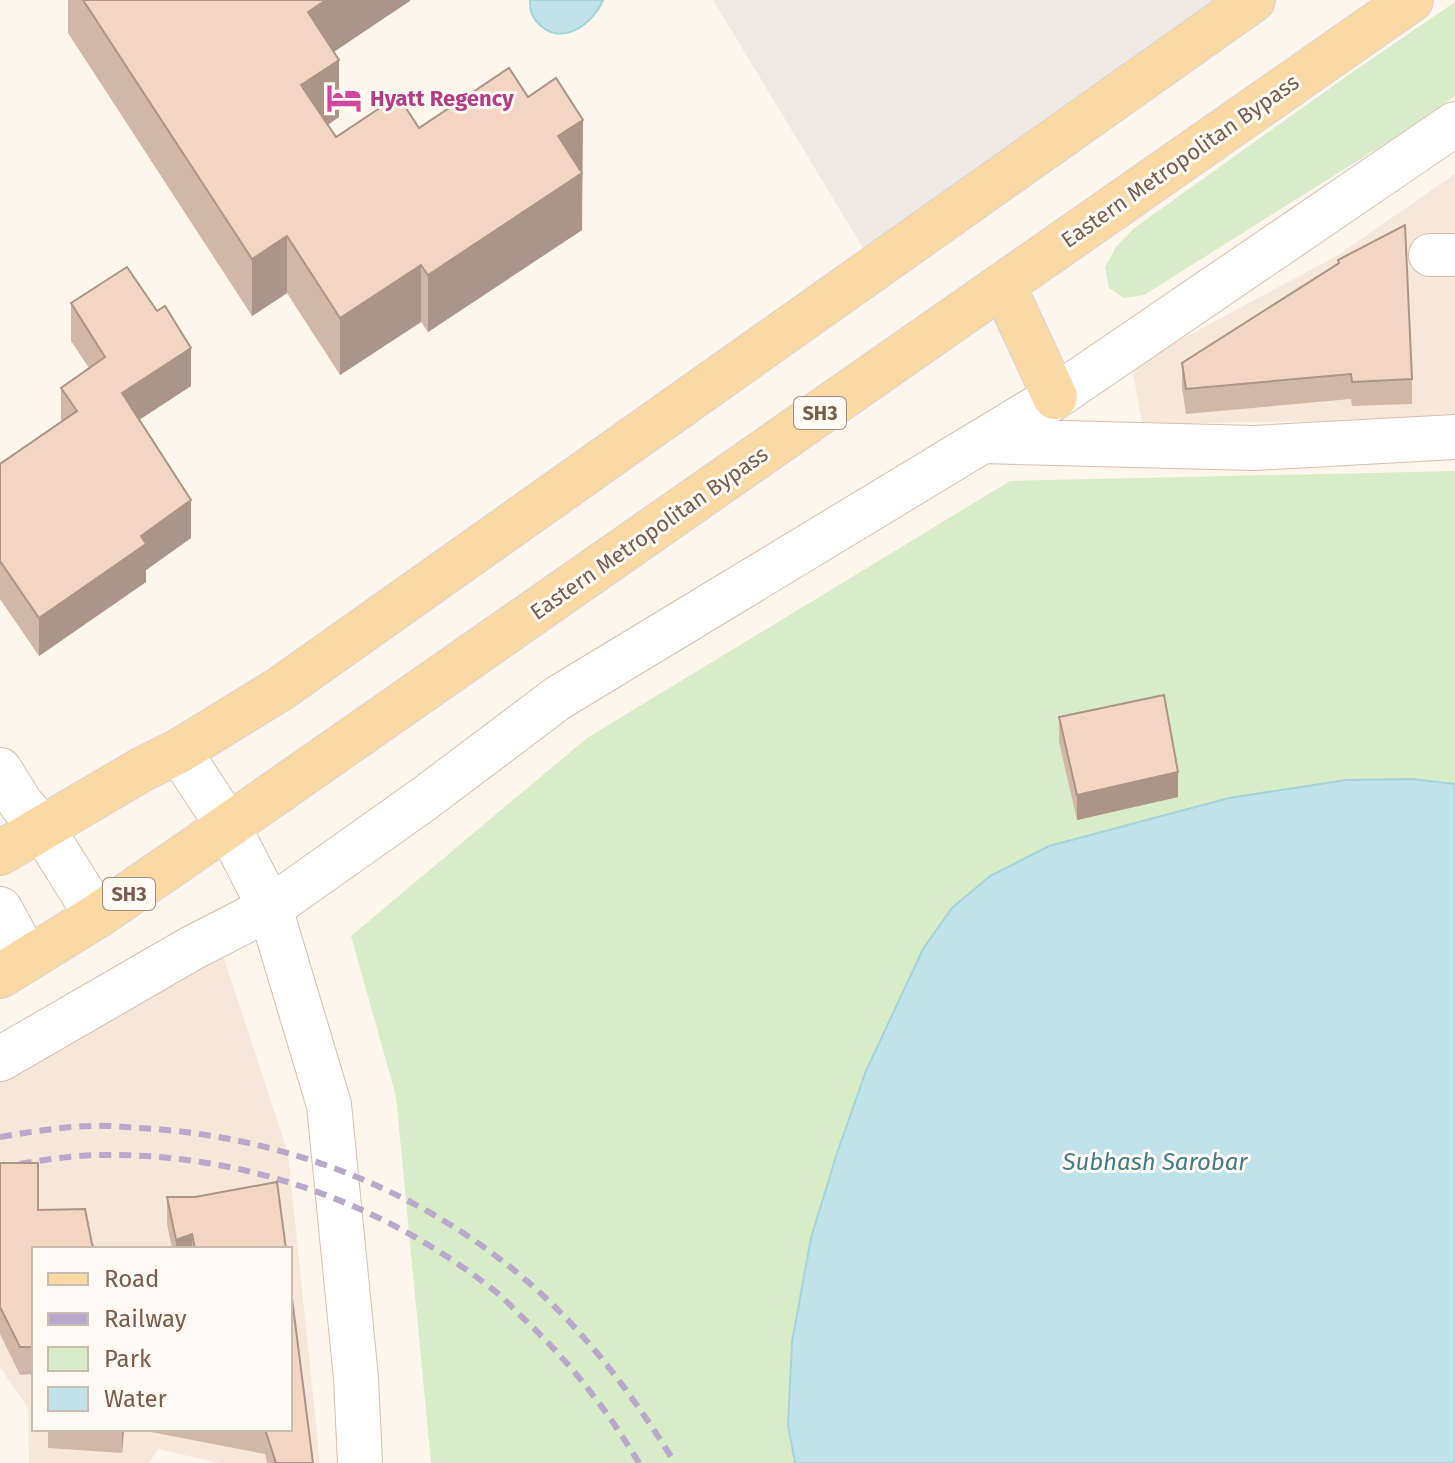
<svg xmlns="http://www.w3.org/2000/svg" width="1455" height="1463" font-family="'Fira Sans',sans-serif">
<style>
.residential{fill:#f5e8da;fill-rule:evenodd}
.industrial{fill:#efe9e4}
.green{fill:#d8ecc9}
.water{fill:#bfe3e8;stroke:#a5d3da;stroke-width:2}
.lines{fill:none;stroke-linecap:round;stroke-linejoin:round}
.street-casing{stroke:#d1beb0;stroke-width:44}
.secondary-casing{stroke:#d6c0b0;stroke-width:46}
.primary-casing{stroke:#dad1cd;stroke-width:46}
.street{stroke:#fff;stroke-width:42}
.secondary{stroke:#fff;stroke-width:44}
.primary{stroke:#fbd9a5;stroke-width:44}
.rail{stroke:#b9a8c9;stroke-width:6;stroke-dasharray:12 8;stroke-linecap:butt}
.wall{fill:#d1b7a8}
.shaded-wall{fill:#aa9588}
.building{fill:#f3d5c3;stroke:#aa9588;stroke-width:2}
.labels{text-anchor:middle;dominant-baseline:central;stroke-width:6;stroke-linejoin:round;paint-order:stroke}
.shield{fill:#fffaf3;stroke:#a28b7f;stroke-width:2}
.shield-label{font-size:20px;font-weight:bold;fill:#7a5c4d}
.hotel-label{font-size:22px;font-weight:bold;fill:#b23c85;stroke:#fffaf3;text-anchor:start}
.street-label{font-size:22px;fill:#7a5c4d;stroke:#fffaf3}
.water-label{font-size:24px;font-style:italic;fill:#437c86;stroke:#fffaf3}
</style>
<rect width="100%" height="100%" fill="#fdf6ec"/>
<path class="residential" d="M1455 174V419L1142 424 1132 366 1338 255Z
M223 955 288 1153 320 1463H219L158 1449 149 1463H29L28 1408 0 1367V1069ZM34 1249H290V1429H34Z"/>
<path class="industrial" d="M713 0H1228L866 253Z"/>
<path class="green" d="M1455 2V96L1394 138 1144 295 1124 298 1109 288 1105 267 1116 247 1133 229 1351 73Z
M1455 471V1463H431L396 1096 351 936 587 738 1010 481Z"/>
<path class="water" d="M530 0H603C593 24 561 48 538 23 531 16 530 9 530 0Z
M1412 779 1455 784V1463H795L788 1425 792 1342 811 1238 837 1153 866 1071 923 949 952 908 990 876 1049 846 1229 798 1346 780Z"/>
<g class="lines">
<g class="street-casing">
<path id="street" d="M1430 255H1455"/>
</g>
<g class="secondary-casing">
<path id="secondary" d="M982 441 1254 448 1455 437
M179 751 228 826 270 908 329 1105 356 1378 360 1463
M0 770 21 804 42 828 97 916
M0 909 27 959
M0 1059 192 948 270 908 424 799 558 698 1055 397 1455 124"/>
</g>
<g class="primary-casing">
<path id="primary" d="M1003 285 1055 397
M0 853 141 770 179 751 280 689 1253 0
M0 976 97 916 228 826 1411 0"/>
</g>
<use href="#street" class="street"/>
<use href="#secondary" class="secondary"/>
<use href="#primary" class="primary"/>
<path class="rail" d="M0 1137C30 1132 60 1127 90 1126 106 1125 123 1127 139 1128 293 1136 447 1199 557 1309 603 1355 641 1408 675 1463
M0 1167C34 1162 68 1155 102 1155 242 1153 381 1202 491 1288 502 1296 512 1307 522 1317 569 1361 606 1408 639 1463"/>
</g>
<path class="wall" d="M68 0H410L334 52 339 117 328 125 336 137 419 128 583 177 582 178V230L428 332 421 322 340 375 287 293 252 316 68 33Z
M71 303 191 386 139 420 191 538 146 570V582L39 656 0 599V464L61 422V388L89 368 71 341Z
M1182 363 1412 379V404L1352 406 1351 399 1186 414 1182 388Z
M1059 717 1178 797 1077 820 1059 742Z
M0 1163 34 1249V1374L20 1375 0 1334Z
M167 1197 286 1249H172L167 1224Z
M48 1429H124L122 1453 48 1448Z
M135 1429H290L313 1463H267L265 1454Z"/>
<path class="shaded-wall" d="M326 0H410V1L308 69V12Z
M339 60V117L301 142V85Z
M583 120 582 230 428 332V275L558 136Z
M287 236V293L252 316V259Z
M421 265V322L340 375V318Z
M191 348V386L122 431V393Z
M191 500V538L146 570V582L39 656V618L141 536Z
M1178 772V797L1077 820V795Z
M192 1234V1249H176V1240Z
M122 1429H124L122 1453Z"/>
<path class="building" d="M83 0H326L308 12 339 60 301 85 336 137 398 96 419 128 509 68 528 97 556 78 583 120 558 136 582 173 428 275 421 265 340 318 287 236 252 259Z
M1405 225 1412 379 1352 382 1351 374 1186 389 1182 363 1339 263 1338 260Z
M127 267 157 311 165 306 191 348 122 393 191 500 141 536 146 544 39 618 0 561V464L77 411 61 388 105 357 71 303Z
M1164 695 1178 772 1077 795 1059 717Z
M0 1163H38V1210L85 1209 92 1244 95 1249H34V1347H20L0 1307Z
M277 1182 286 1249H195L192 1234 176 1240 167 1197H195Z
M290 1283 313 1463H276L265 1429H290Z"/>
<defs>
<g id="hotel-bare" transform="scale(2.76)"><path d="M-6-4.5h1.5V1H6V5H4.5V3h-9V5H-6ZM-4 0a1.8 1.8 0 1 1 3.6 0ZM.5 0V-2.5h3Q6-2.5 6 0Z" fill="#d1479c" stroke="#fffaf3" stroke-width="2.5" paint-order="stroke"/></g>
</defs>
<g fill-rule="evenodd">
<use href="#hotel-bare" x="344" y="98"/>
</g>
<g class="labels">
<g class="shield">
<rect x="794" y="397" width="52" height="32" rx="6"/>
<rect x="103" y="878" width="52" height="32" rx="6"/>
</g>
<g class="shield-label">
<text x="820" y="413">SH3</text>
<text x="129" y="894">SH3</text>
</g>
<g class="hotel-label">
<text x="370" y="98">Hyatt Regency</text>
</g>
<g class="street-label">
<text transform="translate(1180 161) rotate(-35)">Eastern Metropolitan Bypass</text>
<text transform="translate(649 533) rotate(-35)">Eastern Metropolitan Bypass</text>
</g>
<g class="water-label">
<text x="1155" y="1162">Subhash Sarobar</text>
</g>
</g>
<rect x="32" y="1247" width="260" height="184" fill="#fffaf3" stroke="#cabbb1" stroke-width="2"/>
<rect x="48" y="1273" width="40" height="12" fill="#fbd9a5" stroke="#cabbb1" stroke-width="2"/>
<text x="104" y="1287" font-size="24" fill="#7a5c4d">Road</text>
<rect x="48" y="1313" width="40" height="12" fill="#b9a8c9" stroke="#cabbb1" stroke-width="2"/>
<text x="104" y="1327" font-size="24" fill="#7a5c4d">Railway</text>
<rect x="48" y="1347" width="40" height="24" fill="#d8ecc9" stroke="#cabbb1" stroke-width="2"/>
<text x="104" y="1367" font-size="24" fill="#7a5c4d">Park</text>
<rect x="48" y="1387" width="40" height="24" fill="#bfe3e8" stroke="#cabbb1" stroke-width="2"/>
<text x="104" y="1407" font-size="24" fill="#7a5c4d">Water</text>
</svg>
